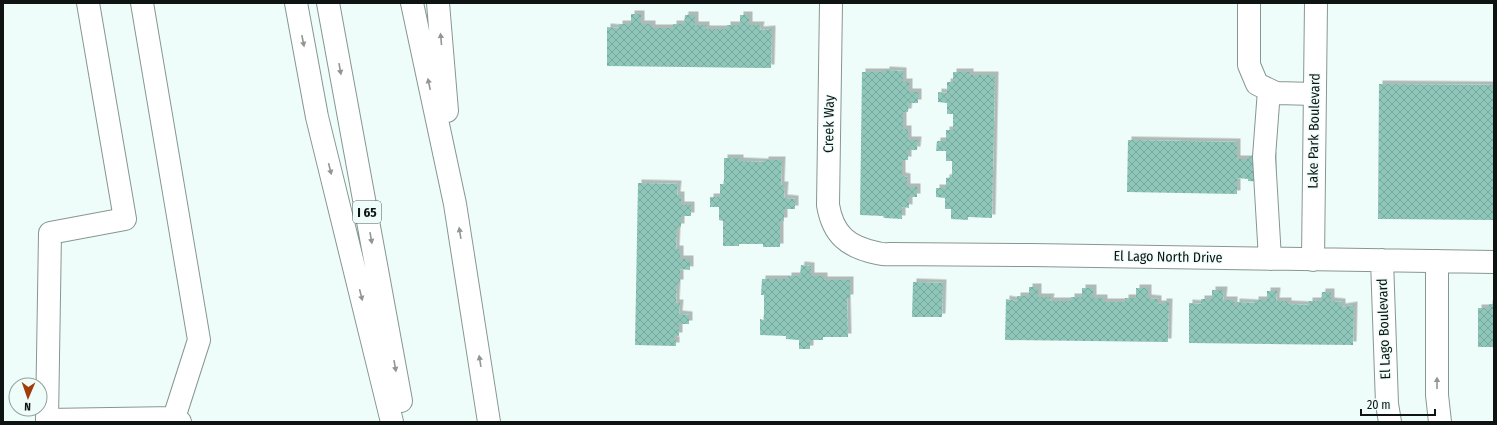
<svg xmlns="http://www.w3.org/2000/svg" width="1497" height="425" font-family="'Fira Sans Condensed',sans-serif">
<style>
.building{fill:url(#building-cross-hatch);filter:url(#shadow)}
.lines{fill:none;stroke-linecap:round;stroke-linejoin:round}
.minor-casing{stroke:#889693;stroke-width:24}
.highway-casing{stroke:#889693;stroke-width:24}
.minor{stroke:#fff;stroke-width:22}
.highway{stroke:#fff;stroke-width:22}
.oneway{fill:#939594}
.labels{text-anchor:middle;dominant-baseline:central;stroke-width:3;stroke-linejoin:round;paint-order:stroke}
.shield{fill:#eefdf9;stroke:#515a57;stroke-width:1}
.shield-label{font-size:13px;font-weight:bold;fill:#0e1412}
.street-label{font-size:14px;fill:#0e1412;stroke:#eefdf9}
</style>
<defs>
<pattern id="building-cross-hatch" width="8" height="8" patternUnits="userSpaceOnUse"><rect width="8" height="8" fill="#8ec6b9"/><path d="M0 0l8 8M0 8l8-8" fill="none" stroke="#79a99e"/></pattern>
<filter id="shadow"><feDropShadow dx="3.5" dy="-3.5" stdDeviation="0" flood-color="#0004"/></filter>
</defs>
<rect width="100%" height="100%" fill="#eefdf9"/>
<path class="building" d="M631 14H641V24H652V28H673V24H684L685 15H695V25H706V29H727V25H740V15H749V25H761L760 30 772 29 771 68 607 66V27L619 28V24H631Z
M886 70 903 71V82H909V92H918V103H909L908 112H903V129H908V140H918L917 150H908V160H902V176L907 177V187H917V197H909V208L902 207V219L884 218 883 216 860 215 862 72H886Z
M953 72H970V75H995L992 218 968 217V220L951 219V209H945V198L936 197V188H946V178L952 177V161H946V151H936L937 141H946V130H953V114H947V103L938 102V92L947 93V82H953Z
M1379 84 1494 85V220L1378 219Z
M1128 140 1237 142V159H1249V156H1273V182L1248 181V179L1237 178V194L1127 192Z
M724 158H740V161L765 162V160H782L781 185H785L784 198 795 199V209H784V221H780V247H763V244H739V246H723V221L719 220V207H710V197H720V184H724Z
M638 183 678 184 677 195H681V205H691V216H681V227H677L676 249H680V259H690V270L680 269V283H677L676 303H680L679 314 689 315V324H679V336H674V340H676V346L635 345Z
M801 265 811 266V276H824V280H850V298H847L848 337H823V340H810V349H799V340L786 339V336L760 335V319L764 320V295H761L762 279H788V276H800Z
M913 282 943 283 942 317H912Z
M1029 287H1038V297H1051L1050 301H1071V297H1082V288H1093V298H1104V302H1125V298H1136V288H1148V298L1158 299V304H1163V302H1169L1168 342 1005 340 1006 299 1017 301V296H1029Z
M1212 290H1224L1223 300H1234V306H1236V302L1255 303V300H1267V291H1277L1276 301H1288V304L1309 305V301H1321L1322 292H1331V301L1342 302V307L1354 305 1353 345 1189 343V303L1201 304V299H1212Z
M1489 304H1494V347H1478V308H1489Z"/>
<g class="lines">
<g class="minor-casing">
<path id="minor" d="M142 3 199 340 174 418
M831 3 828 205C833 235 848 247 877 253 882 254 884 255 889 254L1031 255 1494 262
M1249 3V65L1257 84 1276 93 1315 94
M1269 90 1264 157 1270 259
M1313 260 1316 3
M1382 260 1387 404 1390 422
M1437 261V395L1440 422
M47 420 50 233 125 219 88 3
M47 422V420L174 418 180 422"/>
</g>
<g class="highway-casing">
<path id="highway" d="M296 3 317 117 392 422
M328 3 401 401
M412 3 455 204 489 422
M438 3 447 111"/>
</g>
<use href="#minor" class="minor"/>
<use href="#highway" class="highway"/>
</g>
<defs><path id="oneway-solid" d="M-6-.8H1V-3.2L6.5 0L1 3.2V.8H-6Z"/></defs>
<g class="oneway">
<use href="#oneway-solid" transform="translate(441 39) rotate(-95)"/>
<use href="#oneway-solid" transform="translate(303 41) rotate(79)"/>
<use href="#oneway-solid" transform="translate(340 69) rotate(80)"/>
<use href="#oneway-solid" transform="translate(429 84) rotate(-102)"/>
<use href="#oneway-solid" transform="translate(330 169) rotate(76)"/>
<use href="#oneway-solid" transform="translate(460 233) rotate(-99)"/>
<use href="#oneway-solid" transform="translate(371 238) rotate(80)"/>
<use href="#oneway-solid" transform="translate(361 295) rotate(76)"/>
<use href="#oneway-solid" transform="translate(480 361) rotate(-99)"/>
<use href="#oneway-solid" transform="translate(395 366) rotate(80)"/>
<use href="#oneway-solid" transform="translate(1437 383) rotate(-90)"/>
</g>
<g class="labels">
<rect class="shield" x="353" y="201" width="28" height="22" rx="3"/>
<g class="shield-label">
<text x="367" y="212">I 65</text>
</g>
<g class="street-label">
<text transform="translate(829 124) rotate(-89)">Creek Way</text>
<text transform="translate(1314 131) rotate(-89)">Lake Park Boulevard</text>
<text transform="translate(1168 257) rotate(1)">El Lago North Drive</text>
<text transform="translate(1384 329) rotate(-92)">El Lago Boulevard</text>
</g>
</g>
<rect width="1497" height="425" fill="none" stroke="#0e1412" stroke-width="8"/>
<g transform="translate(28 397) rotate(182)"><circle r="19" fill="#eefdf9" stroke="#94a09d"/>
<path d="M0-3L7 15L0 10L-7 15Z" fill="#a23d0b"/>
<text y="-6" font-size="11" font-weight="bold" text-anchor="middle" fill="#0e1412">N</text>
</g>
<path d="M1361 409v6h74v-6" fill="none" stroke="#0e1412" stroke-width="2"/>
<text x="1367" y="409" font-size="12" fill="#0e1412" stroke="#eefdf9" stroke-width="3" paint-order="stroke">20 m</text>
</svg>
